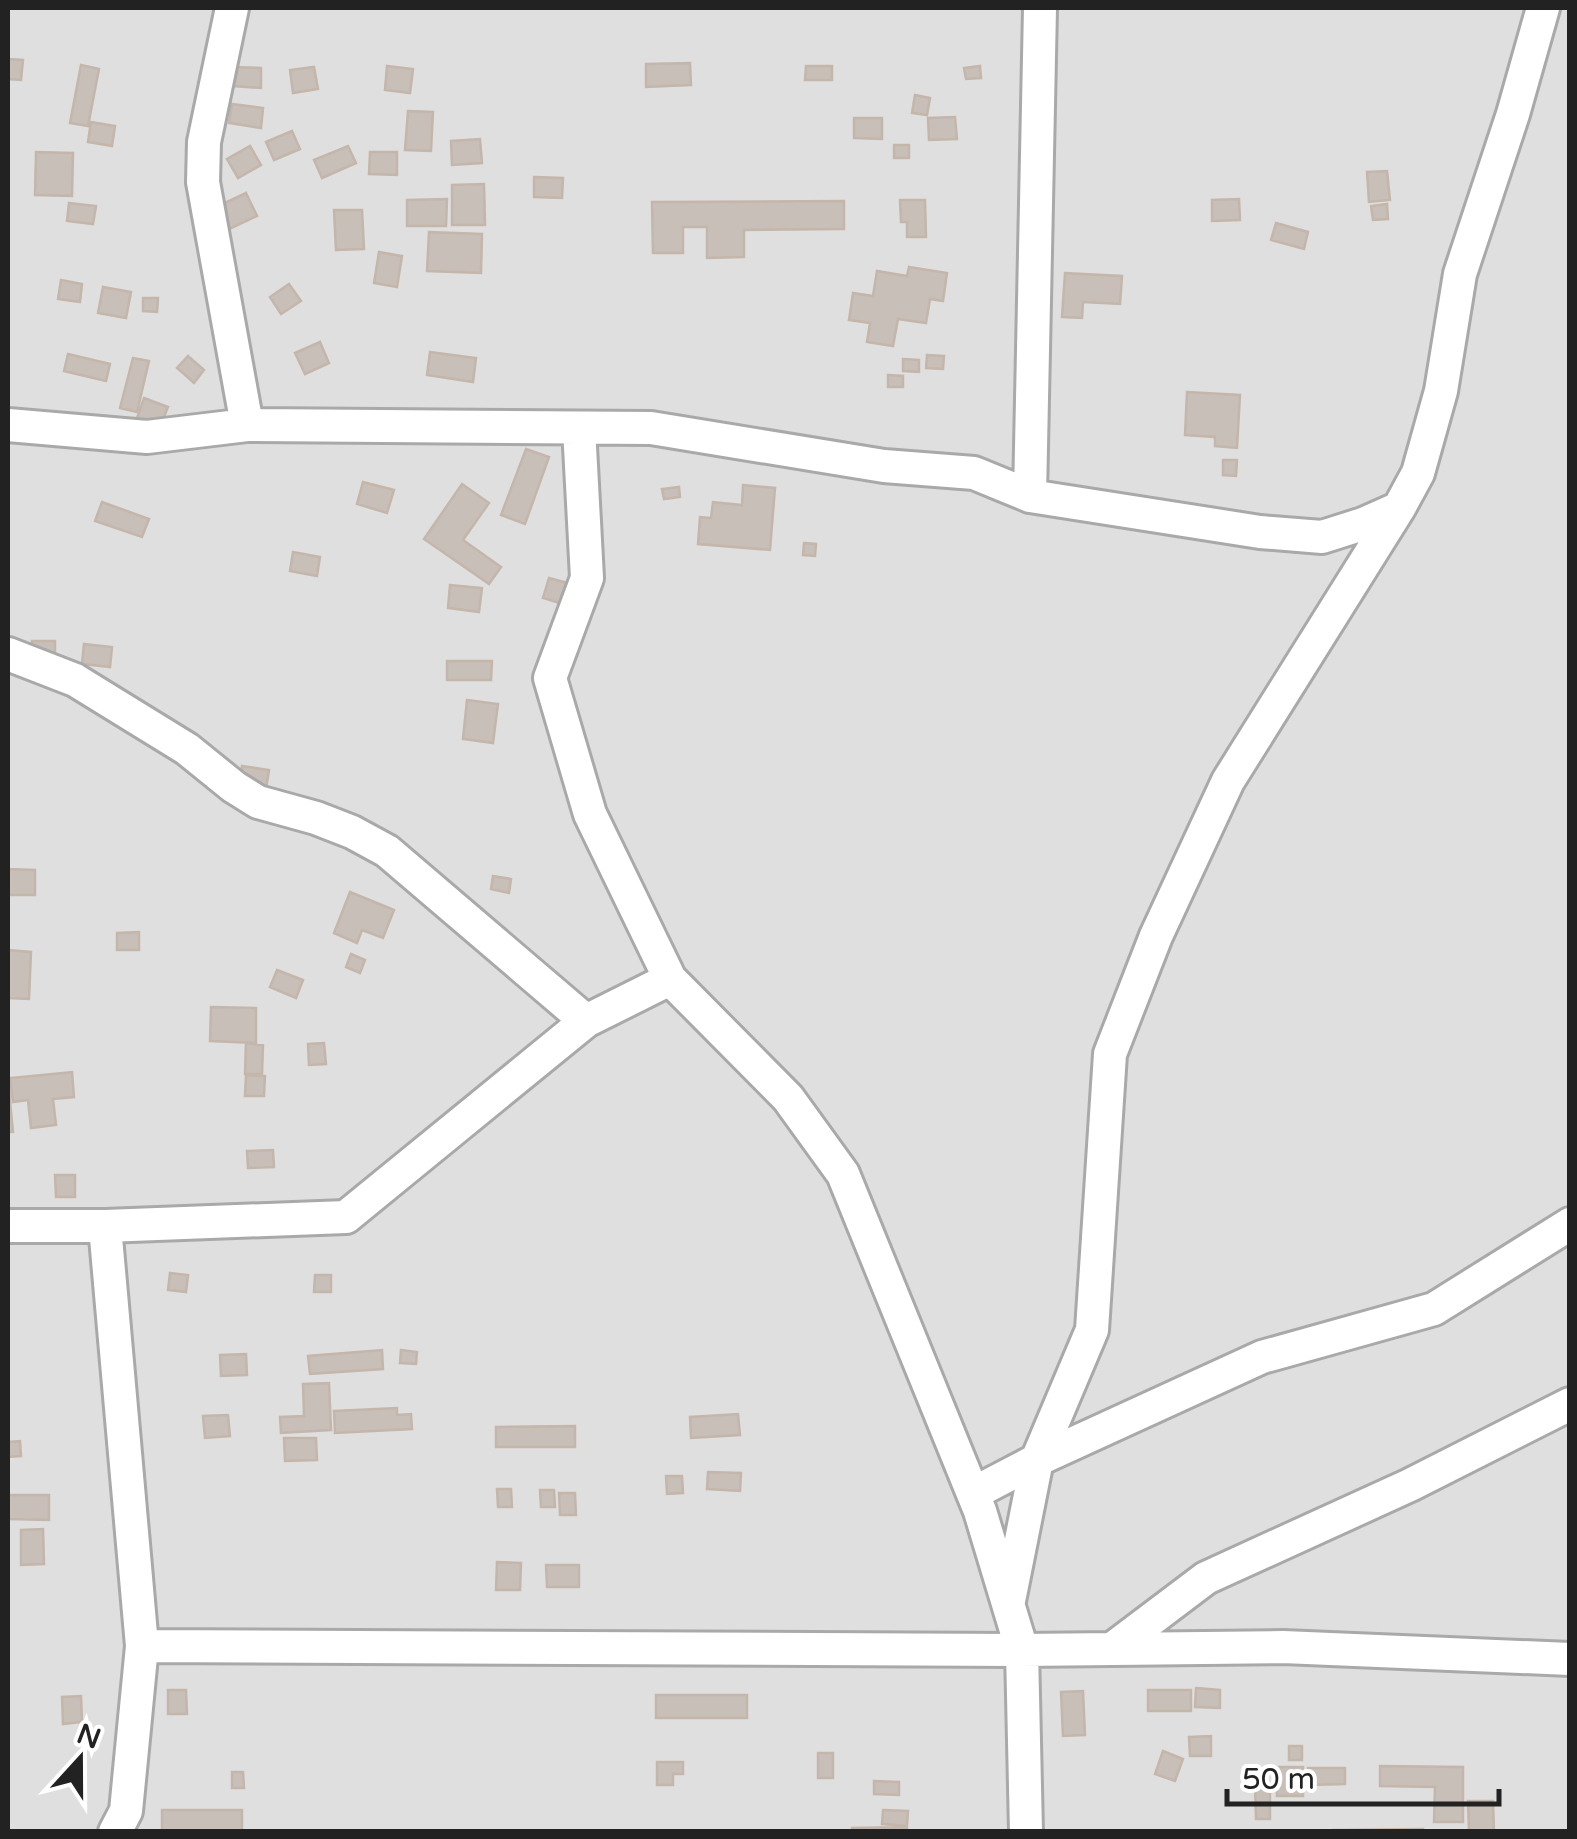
<svg xmlns="http://www.w3.org/2000/svg" width="1577" height="1839" font-family="'Varela Round',sans-serif">
<style>
.residential{fill:#e0dfdf}
.building{fill:#c7bfb8;stroke:#c4b6ab;stroke-width:2.5}
.lines{fill:none;stroke-linecap:round;stroke-linejoin:round}
.street-casing{stroke:#a9a9a9;stroke-width:38}
.street{stroke:#fff;stroke-width:32}
</style>
<rect width="100%" height="100%" fill="#f2efe9"/>
<path class="residential" d="M8 8H1569V1831H8Z"/>
<path class="building" d="M8 59 23 60 21 80 8 79Z
M690 63 691 85 646 87V64Z
M81 65 99 69 88 126 70 123Z
M387 66 413 69 410 93 385 90Z
M806 66H832V80H805Z
M980 66 981 78 966 79 964 68Z
M233 67 261 68V88L233 86Z
M314 67 318 89 293 93 290 70Z
M915 95 930 98 927 115 912 113Z
M232 104 263 108 261 128 229 123Z
M408 111 433 112 431 151 405 150Z
M955 117 957 139 929 140 928 118Z
M854 118H882V139L854 138Z
M91 122 115 126 112 146 88 142Z
M292 131 300 149 274 160 266 142Z
M480 139 482 163 452 165 451 141Z
M894 145H909V158H894Z
M250 146 261 165 238 178 227 159Z
M348 146 356 163 322 178 314 160Z
M36 152 73 153 72 196 35 195Z
M370 152H397V175L369 174Z
M1387 171 1390 200 1369 202 1367 172Z
M534 177 563 178 562 198 534 197Z
M484 184 485 225H452V185Z
M246 193 257 216 229 229 218 206Z
M447 199 446 226H407V200Z
M1239 199 1240 220 1212 221V200Z
M900 200H925L926 237H907V222H901Z
M844 201V229L744 230V257L707 258V227H683V253H653L652 202Z
M69 203 96 206 93 224 67 221Z
M1387 204 1388 219 1373 220 1371 206Z
M334 210H362L364 249 336 250Z
M1276 223 1308 232 1304 249 1271 240Z
M429 232 482 234 481 273 427 271Z
M379 252 402 256 397 287 374 283Z
M909 267 947 273 943 301 930 299 926 323 898 319 893 346 867 342 870 323 849 320 853 293 873 296 877 271 907 276Z
M1065 273 1122 276 1120 304 1083 302 1082 318 1062 317Z
M61 280 82 284 80 302 58 299Z
M289 284 301 301 281 314 270 297Z
M103 287 131 292 126 318 98 313Z
M143 298H158L157 312 143 311Z
M320 342 329 363 305 374 295 353Z
M430 352 476 358 473 382 427 375Z
M68 354 110 364 106 381 64 371Z
M927 355 944 356 943 369 926 368Z
M188 356 204 370 194 383 177 368Z
M133 358 149 361 137 412 120 408Z
M903 359 919 360V372L903 371Z
M888 375 903 376V387H888Z
M1187 392 1240 395 1237 448 1215 446V437L1185 435Z
M144 398 168 407 160 427 137 418Z
M526 449 549 457 525 524 501 515Z
M1223 460H1237L1236 476 1223 475Z
M363 482 394 490 387 513 357 504Z
M462 484 489 503 463 540 501 567 489 584 424 539Z
M743 485 775 488 770 550 698 544 700 517 711 518 713 502 742 505Z
M679 487 680 497 664 499 662 489Z
M102 502 149 519 142 537 95 521Z
M804 543 816 544 815 556 803 555Z
M293 552 320 557 317 576 290 571Z
M549 578 575 585 569 606 543 598Z
M450 585 482 588 479 612 448 608Z
M32 641H55V659H32Z
M84 644 112 647 110 667 82 664Z
M447 661H492L491 680H447Z
M467 700 498 704 493 743 463 739Z
M242 766 269 770 266 789 239 785Z
M8 869 35 870V895H8Z
M493 876 511 879 509 893 491 889Z
M350 892 394 910 383 938 362 930 357 943 334 933Z
M139 932V950H117V933Z
M8 950 31 952 29 999 8 998Z
M351 954 365 960 360 973 346 967Z
M277 970 303 980 296 998 270 987Z
M211 1007 256 1008V1043L210 1041Z
M246 1043 263 1045 262 1074H245Z
M324 1043 326 1064 309 1065 308 1044Z
M72 1072 74 1097 53 1099 56 1125 31 1128 28 1100 13 1102 10 1078Z
M246 1075 265 1076 264 1096H245Z
M8 1081 13 1132H8Z
M273 1150 274 1167 248 1168 247 1151Z
M55 1175H75V1197H56Z
M170 1273 188 1275 186 1292 168 1290Z
M315 1275H331V1292H314Z
M382 1350 383 1369 310 1374 308 1356Z
M401 1350 417 1352 416 1364 400 1363Z
M246 1354 247 1375 221 1376 220 1355Z
M329 1383 331 1430 281 1433 280 1417 304 1416 303 1384Z
M397 1408V1415L411 1414 412 1429 335 1433 334 1411Z
M738 1414 740 1435 691 1438 690 1417Z
M228 1415 230 1436 205 1438 203 1416Z
M575 1426V1447H496V1427Z
M284 1438H316L317 1460 285 1461Z
M20 1441 21 1456 8 1457V1442Z
M708 1472 741 1473 740 1491 707 1489Z
M666 1476H682L683 1493 667 1494Z
M497 1489H511L512 1507H498Z
M540 1490H554L555 1507H541Z
M559 1493H575L576 1515H560Z
M8 1495H49V1520L8 1519Z
M43 1529 44 1564 21 1565V1530Z
M497 1562 521 1563 520 1590H496Z
M546 1565H579V1587H547Z
M1196 1688 1220 1690V1708L1195 1707Z
M168 1690H186L187 1714H168Z
M1148 1690H1191V1711H1148Z
M1083 1691 1085 1735 1063 1736 1061 1692Z
M656 1695H747V1718H656Z
M81 1696 82 1722 63 1724 62 1697Z
M1211 1736V1756H1190L1189 1737Z
M1289 1746H1302V1760H1289Z
M1163 1751 1183 1759 1175 1781 1155 1774Z
M818 1753H833V1778H818Z
M657 1762H683V1774H673V1785H657Z
M1380 1766 1463 1767V1822H1434L1435 1787 1380 1786Z
M1276 1767H1303V1796H1277Z
M1308 1768H1345V1784L1308 1785Z
M232 1772H243L244 1788H232Z
M874 1781 899 1782V1795L874 1794Z
M1270 1786V1819H1256L1255 1787Z
M1468 1801H1493L1494 1832H1469Z
M162 1810H242V1832H162Z
M883 1810 908 1811 907 1826 882 1824Z
M907 1827V1832H852V1828Z
M1423 1829V1832H1335L1334 1830Z"/>
<g class="lines">
<g class="street-casing">
<path id="street" d="M232 8 204 142 203 182 247 425
M8 425 147 437 247 425 651 428 884 466 974 473 1030 496 1260 532 1322 537 1363 524 1399 508 1418 473 1441 391 1460 274 1513 114 1543 8
M579 428 587 578 550 678 590 814 670 979 788 1098 843 1174 980 1511 1022 1650 1026 1832
M1030 496 1040 8
M8 654 75 680 187 749 234 787 258 802 316 818 352 832 387 851 586 1021
M8 1226H105L346 1217 586 1021 670 979
M105 1226 142 1646 126 1811 115 1832
M974 1493 1037 1460 1262 1357 1434 1309 1570 1224
M1009 1601 1037 1460 1092 1330 1110 1054 1156 936 1228 781 1399 508
M142 1646 1022 1650 1283 1647 1570 1659
M1112 1649 1206 1578 1410 1485 1570 1404"/>
</g>
<use href="#street" class="street"/>
</g>
<rect width="1577" height="1839" fill="none" stroke="#222222" stroke-width="20"/>
<g transform="translate(80 1759) rotate(21)" stroke="#ffffff" stroke-width="8" paint-order="stroke">
<path d="M0-8L18 38L0 25L-18 38Z" fill="#222222"/>
<text y="-15" font-size="28" font-weight="bold" text-anchor="middle" fill="#222222">N</text>
</g>
<path d="M1227 1789v15h272v-15" fill="none" stroke="#222222" stroke-width="5"/>
<text x="1242" y="1789" font-size="30" fill="#222222" stroke="#ffffff" stroke-width="8" paint-order="stroke">50 m</text>
</svg>
